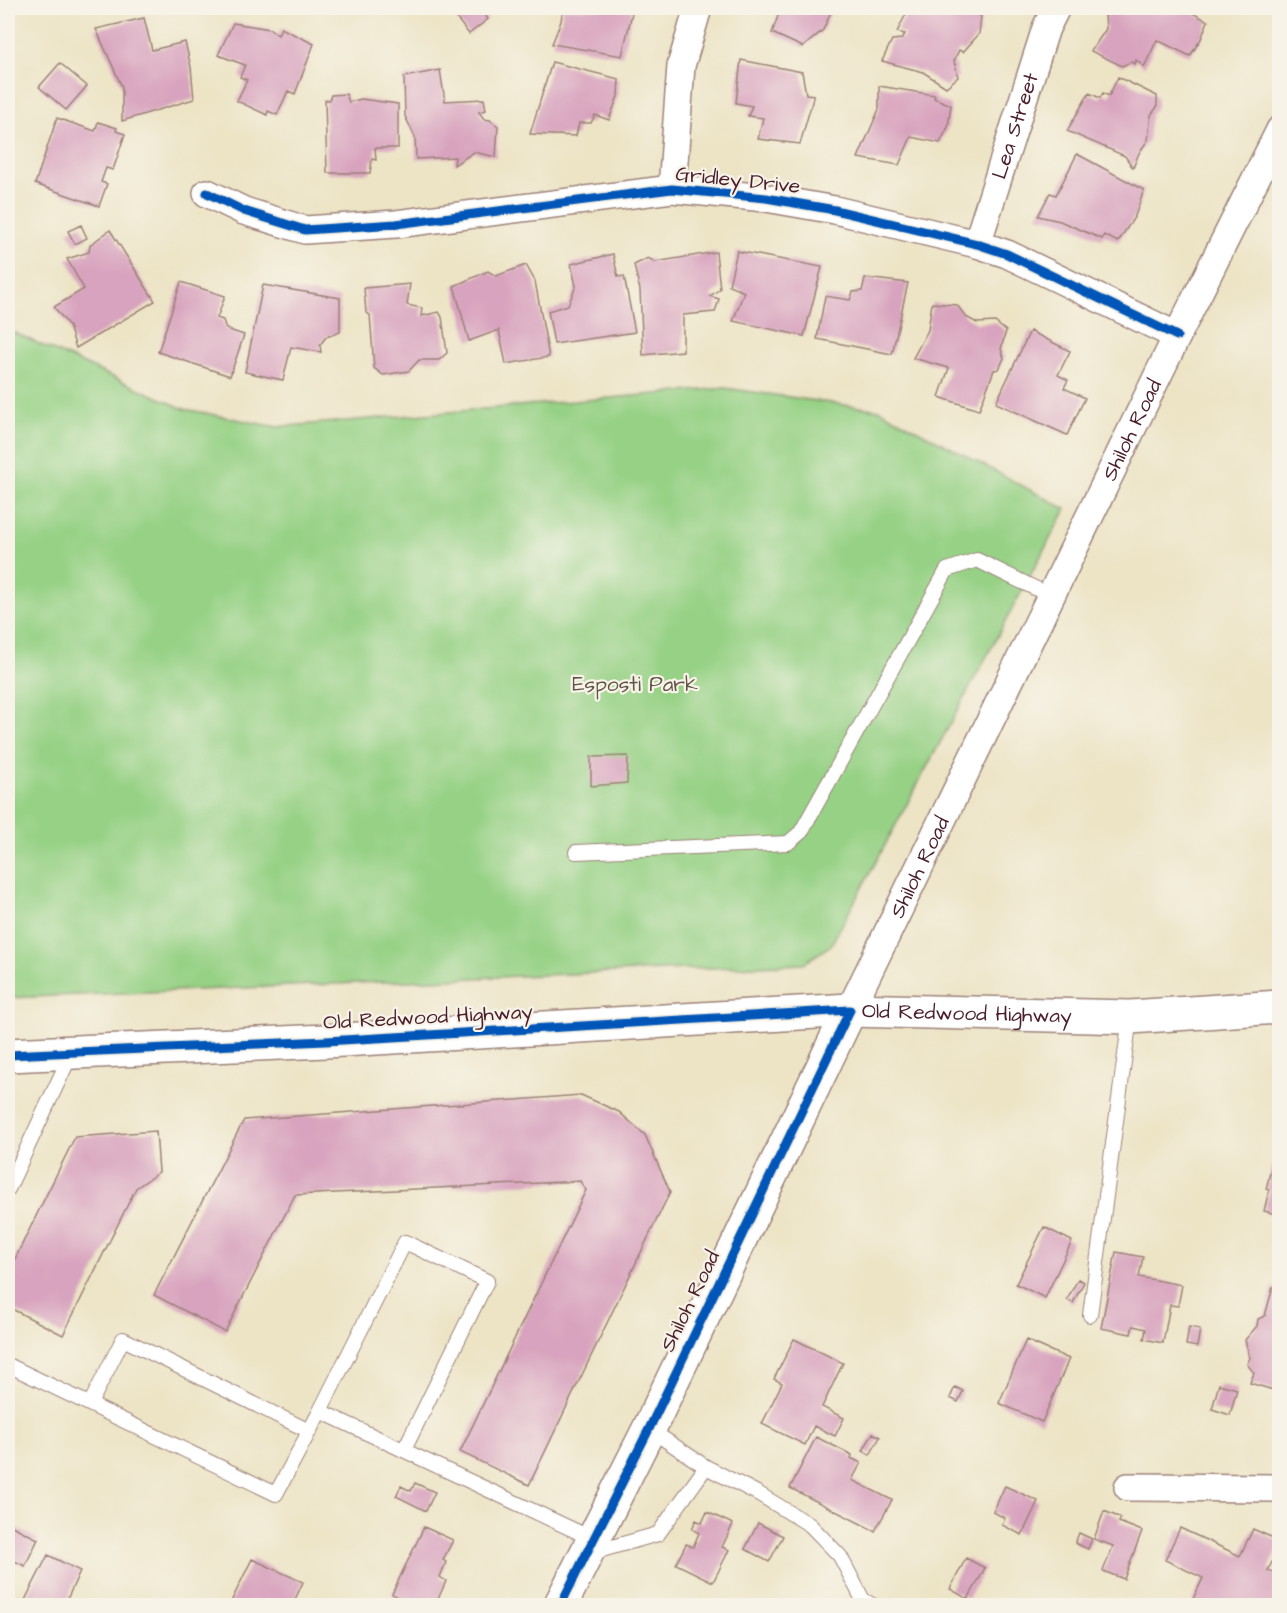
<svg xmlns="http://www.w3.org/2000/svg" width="1287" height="1613" font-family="'Architects Daughter',sans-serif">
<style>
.green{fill:#96d185;stroke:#707858;stroke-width:1.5}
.building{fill:#d8a3be}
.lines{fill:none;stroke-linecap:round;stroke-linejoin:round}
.service-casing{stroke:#9c8278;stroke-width:16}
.minor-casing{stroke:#9c8278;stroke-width:30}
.secondary-casing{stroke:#9c8278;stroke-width:36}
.service{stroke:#fff;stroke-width:14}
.minor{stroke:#fff;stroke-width:27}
.secondary{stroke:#fff;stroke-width:33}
.cycleway-casing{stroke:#f7f3e8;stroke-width:13}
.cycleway{stroke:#0057b8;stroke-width:9}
.labels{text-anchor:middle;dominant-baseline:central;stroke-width:4.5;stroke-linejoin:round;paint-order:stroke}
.street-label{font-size:21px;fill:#4a1f2b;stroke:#f7f3e8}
.park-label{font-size:21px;fill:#615446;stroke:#f7f3e8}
</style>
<rect width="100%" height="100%" fill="#f7f3e8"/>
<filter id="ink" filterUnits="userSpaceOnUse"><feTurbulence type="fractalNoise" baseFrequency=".0167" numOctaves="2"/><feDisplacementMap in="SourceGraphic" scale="12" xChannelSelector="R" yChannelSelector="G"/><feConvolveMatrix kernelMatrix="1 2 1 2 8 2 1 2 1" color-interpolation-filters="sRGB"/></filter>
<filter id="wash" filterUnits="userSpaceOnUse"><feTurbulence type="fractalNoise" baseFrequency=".008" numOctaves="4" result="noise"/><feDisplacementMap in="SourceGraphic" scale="24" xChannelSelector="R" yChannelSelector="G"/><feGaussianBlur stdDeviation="1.35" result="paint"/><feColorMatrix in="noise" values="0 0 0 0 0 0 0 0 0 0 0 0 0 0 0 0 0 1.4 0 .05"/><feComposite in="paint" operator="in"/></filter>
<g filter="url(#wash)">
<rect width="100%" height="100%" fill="#ede4c6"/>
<path class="green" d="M8 330 184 409 277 427 725 388 880 410 1066 509 831 945 803 964 8 998Z"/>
<g id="blocks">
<path class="building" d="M204 8H219V13L204 12Z
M472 8H480L488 19 469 34 457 19Z
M563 8 633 9 622 56 552 44 561 21Z
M769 8H835L830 14 823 30 803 47 772 33 779 13Z
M909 8H963L981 16 979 34 963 52 959 50 954 61 958 77 946 87 923 72 882 61 892 40 902 39 905 34 897 32Z
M1108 8H1183L1208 21 1201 39 1190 56 1157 40 1144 67 1136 60 1135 64 1131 62 1122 66 1091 51 1106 29 1105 14Z
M144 18 152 50 185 42 191 67 194 99 122 121V87L96 29Z
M233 23 270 29 278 35 281 28 314 44 295 94 288 91 277 115 268 111 267 115 237 101 247 80 240 77 245 65 218 55Z
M741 60 802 72 806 94 814 95 800 144 758 139 763 118 748 116 752 106 736 103Z
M552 62 619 79 618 96 609 120 595 115 591 123H579L576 136 530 134Z
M60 63 87 86 66 110 39 87Z
M440 70 445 101 484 99 486 110 479 112 484 119 490 120 498 126 496 157 474 152 454 165 455 157 416 159 415 137 405 116 404 77Z
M1118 77 1157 96V107L1151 115 1148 140 1139 153 1133 168 1125 156 1067 131 1089 93 1100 98 1103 93 1109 96Z
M879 86 935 95 934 98 951 105 948 127 940 143 911 137 899 165 858 158 879 109Z
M346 94 349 102 361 99 398 104V148H375L376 160 372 159 370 173H327L325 100H329L331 95Z
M57 118 95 131 98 122 117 128 116 131 125 134 113 170 106 168 101 182 107 184 99 206 35 184Z
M1077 154 1144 190 1135 216 1118 242 1104 235 1102 239 1060 221 1038 216 1050 193 1056 195Z
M81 225 87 238 75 244 68 231Z
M110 230 155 301 76 348 69 326 54 307 84 289 67 259 89 252 90 245Z
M737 251 822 267 804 336 733 321 744 292 729 285Z
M716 252 720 289 710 296 719 299 715 312 683 315V351L643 355 640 290 634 265 648 258 655 262Z
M613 254 618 277 624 276 635 332 554 344 548 311 568 305 576 286 571 264Z
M526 265 535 281 549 357 506 364 499 330 469 341 454 286 488 271 496 276Z
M865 278 908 283 892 354 817 339 825 296 850 300 853 292 862 291Z
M181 282 225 296 217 318 223 320 226 329 244 335 230 376 158 352Z
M410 284 407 305 422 308 421 316 439 312 442 317 447 353 439 360H419L409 371 383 375 374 368 370 315 366 313 364 288Z
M263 285 340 298V332L326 337 320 345 321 352 291 347 283 380 245 372Z
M932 303 957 305 966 317 977 323 995 322 1006 331 1001 349 1004 358 999 369 994 370 979 410 939 397 949 368 913 358 928 330Z
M1030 331 1070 351 1058 375 1068 380 1064 388 1085 398 1067 435 996 403Z
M628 756 627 783 591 786V757Z
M581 1095 619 1112 645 1135 670 1192 529 1485 460 1452 586 1190 580 1181 295 1195 225 1332 154 1295 244 1120Z
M156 1131 159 1172 136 1188 63 1335 8 1307V1273L75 1137Z
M1275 1153 1280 1154V1215L1264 1211 1269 1190 1266 1189Z
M1044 1227 1072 1241 1045 1298 1016 1284Z
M1116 1252 1143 1257 1139 1277 1182 1285 1178 1306 1170 1305 1163 1343 1144 1339 1146 1329 1133 1326 1131 1334 1101 1328Z
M1078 1279 1084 1282 1073 1303 1067 1300Z
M1273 1287 1280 1288V1392L1250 1383 1254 1373 1247 1364 1250 1358 1245 1340 1257 1326 1258 1319 1265 1316Z
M1189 1327 1200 1329 1197 1347 1186 1345Z
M794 1339 843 1363 822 1407 844 1418 835 1436 814 1426 805 1445 762 1424 782 1383 774 1379Z
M1026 1340 1069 1359 1042 1422 999 1403Z
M1219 1384 1237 1389 1230 1415 1212 1409Z
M955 1387 963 1391 958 1402 950 1398Z
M873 1433 880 1437 870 1455 863 1451Z
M816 1437 852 1455 851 1458 861 1463 852 1480 892 1500 875 1531 790 1488Z
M415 1483 435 1492 426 1511 396 1496 401 1486 411 1491Z
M1005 1486 1038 1501 1022 1535 1002 1525 1005 1518 993 1512Z
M1104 1511 1121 1518 1119 1522 1142 1531 1124 1579 1103 1571 1113 1546 1094 1539Z
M707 1512 733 1524 722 1547 729 1550 713 1582 676 1564 686 1544 693 1547 699 1533 692 1529 696 1520 702 1523Z
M758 1523 783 1536 769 1562 745 1549Z
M8 1524 38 1539 25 1566 8 1558Z
M424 1527 453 1540 443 1560 446 1562 440 1577 446 1581 435 1606H416L392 1594Z
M1180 1528 1240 1556 1253 1529 1280 1541V1546L1268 1570 1280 1575V1606H1202L1192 1601 1203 1578 1165 1560Z
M1079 1533 1092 1539 1088 1549 1075 1543Z
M48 1555 80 1571 64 1606H22Z
M966 1558 985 1568 968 1599 950 1589Z
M252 1559 303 1582 292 1606H229Z"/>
</g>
</g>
<g filter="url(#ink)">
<use href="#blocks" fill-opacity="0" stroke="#9c8278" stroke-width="1.5"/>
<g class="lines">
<g class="service-casing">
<path id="service" d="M576 852 788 843 801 832 947 570 977 560 1051 596
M8 1189 72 1052
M1090 1315 1130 1017
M8 1365 276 1494 320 1411 593 1539
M90 1404 123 1339 309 1431
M320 1411 405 1242 487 1281 404 1450
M649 1429 706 1467
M591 1553 658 1534 706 1467 759 1494 810 1525 840 1556 863 1600 874 1606"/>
</g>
<g class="minor-casing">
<g id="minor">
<path d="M672 189 681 66 698 8"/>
<path d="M207 193 244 211 305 230 396 224 672 189 766 198 835 210 977 244 1007 254 1177 336"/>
<path id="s1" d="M977 244 1046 28 1056 8"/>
<path id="s2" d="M850 1010 1177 336 1280 130"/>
<path d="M1128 1487 1280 1488"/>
</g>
</g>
<g class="secondary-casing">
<g id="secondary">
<path id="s3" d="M8 1055 326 1041 850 1010 1130 1017 1280 1007"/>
<path d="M560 1606 649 1429 850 1010"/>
</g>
</g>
<use href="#service" class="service"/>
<use href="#minor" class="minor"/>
<use href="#secondary" class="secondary"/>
<g class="cycleway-casing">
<path id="cycleway" d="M207 193 244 211 305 230 396 224 672 189 766 198 835 210 977 244 1007 254 1177 336
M8 1055 326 1041 850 1010 649 1429 560 1606"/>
</g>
<use href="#cycleway" class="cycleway"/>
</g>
</g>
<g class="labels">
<g class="street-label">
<text stroke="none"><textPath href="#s1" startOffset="124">Lea Street</textPath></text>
<text transform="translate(738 180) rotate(6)">Gridley Drive</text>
<text stroke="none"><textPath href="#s2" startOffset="645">Shiloh Road</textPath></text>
<text stroke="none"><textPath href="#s2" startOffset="159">Shiloh Road</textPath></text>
<text stroke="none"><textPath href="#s3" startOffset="960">Old Redwood Highway</textPath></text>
<text transform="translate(428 1017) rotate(-3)">Old Redwood Highway</text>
<text transform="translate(690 1301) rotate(-64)">Shiloh Road</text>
</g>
<g class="park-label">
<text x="635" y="684">Esposti Park</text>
</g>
</g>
<rect width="1287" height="1613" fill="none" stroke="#f7f3e8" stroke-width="30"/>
</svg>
